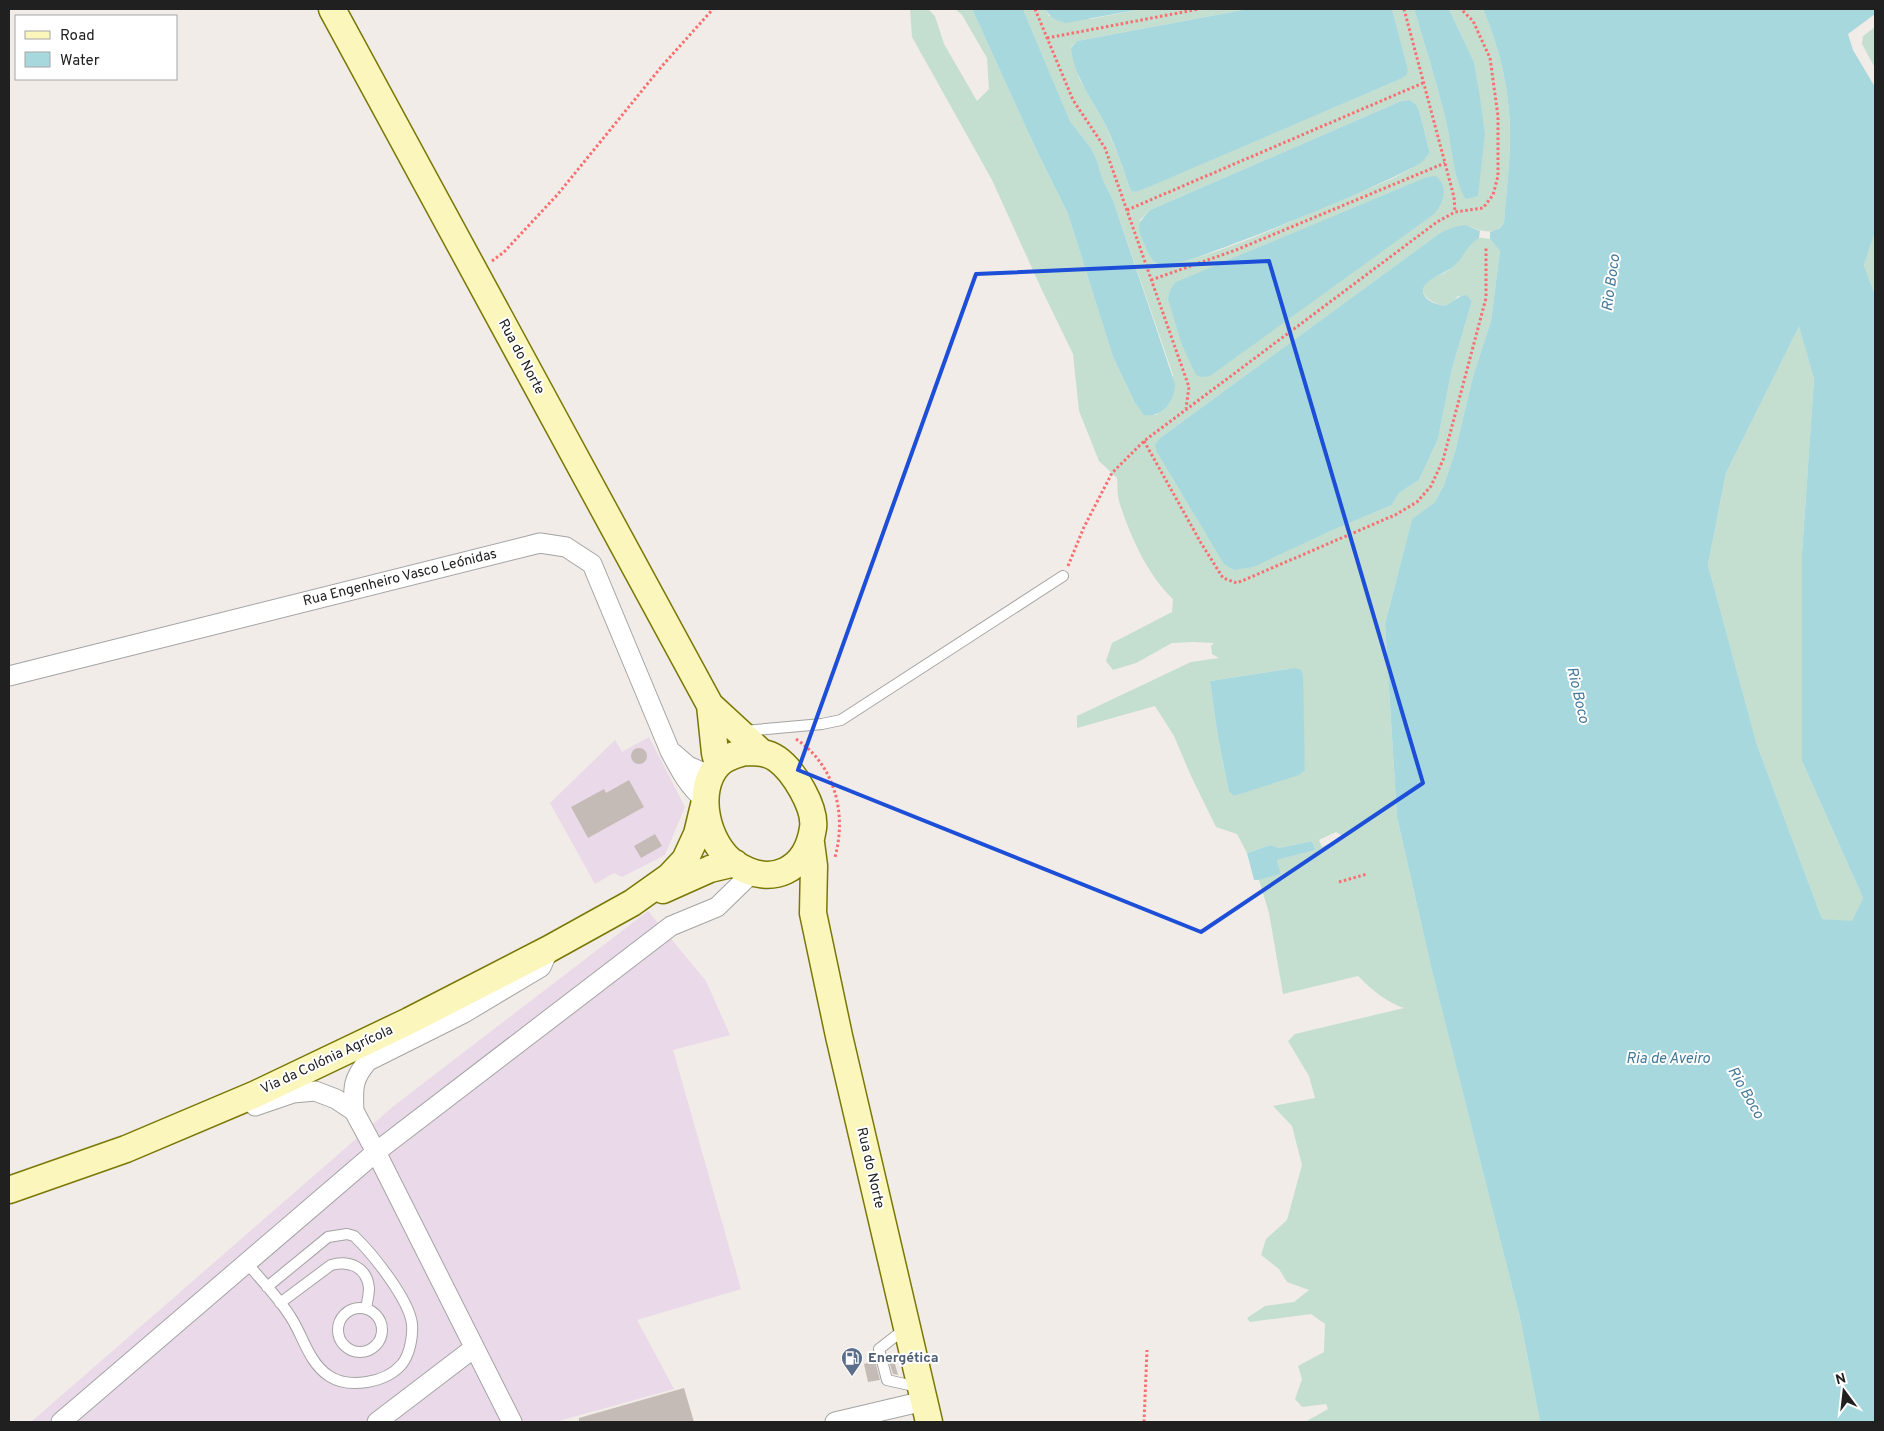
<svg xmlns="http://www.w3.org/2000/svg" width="1884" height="1431" font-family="Overpass,sans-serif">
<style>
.industrial{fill:#ead9e8}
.wetland{fill:#c4dfcf;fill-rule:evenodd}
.water{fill:#a7d8de;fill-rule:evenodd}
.building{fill:#c5bbb6}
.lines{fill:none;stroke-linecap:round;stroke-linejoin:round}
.lane-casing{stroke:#a4a4a4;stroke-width:12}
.street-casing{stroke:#a4a4a4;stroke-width:21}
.secondary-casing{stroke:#797805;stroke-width:29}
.path{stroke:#f96f71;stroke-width:3;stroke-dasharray:2.5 2.5;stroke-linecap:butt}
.lane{stroke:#fff;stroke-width:10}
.street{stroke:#fff;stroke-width:19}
.secondary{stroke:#faf6bc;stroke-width:26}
.marked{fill:none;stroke:#1d4ed8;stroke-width:4;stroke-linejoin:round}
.labels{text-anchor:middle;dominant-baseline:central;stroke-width:4;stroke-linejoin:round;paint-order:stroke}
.street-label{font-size:14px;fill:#202020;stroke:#fff}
.service-label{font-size:14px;font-weight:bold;fill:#4e5e75;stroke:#fff;text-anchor:start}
.water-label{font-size:15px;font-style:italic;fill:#437898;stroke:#fff}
</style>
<rect width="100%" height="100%" fill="#f1ece7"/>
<path class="industrial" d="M649 737 685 807 665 855 622 877 614 873 595 884 550 803 615 740 622 752Z
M648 911 706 981 730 1035 673 1050 741 1289 637 1320 674 1389 555 1422H31L395 1105Z"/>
<path class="wetland" d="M910 9H928L935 16 944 44 977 101 989 89 987 58 962 15 955 9H972L1034 145 1068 214 1113 357 1135 403 1144 414 1156 415 1165 409 1173 375 1113 200 1103 180 1097 161 1091 148 1070 121 1023 9H1045L1049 16 1091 19 1141 9H1248L1077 41 1071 47 1079 78 1105 124 1118 155 1131 191 1136 192 1403 78 1408 69 1392 9H1414C1425 45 1436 81 1445 117 1451 140 1453 180 1467 199L1485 133 1474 62 1449 9H1483C1500 49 1510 91 1510 135 1510 164 1506 194 1504 223 1495 235 1483 232 1471 227L1440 233 1160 438 1326 533 1392 505 1399 493 1419 480 1438 439 1452 369 1472 301 1458 296 1452 303 1444 306C1430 302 1412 292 1432 279 1437 275 1444 274 1449 270 1459 262 1467 242 1479 238 1482 237 1487 239 1490 239L1500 251 1491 321 1473 376 1455 452 1444 485 1435 502 1412 519 1385 624 1397 817 1432 971 1520 1318 1540 1422H1305L1328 1409 1326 1404 1302 1407 1295 1399 1302 1379 1298 1366 1324 1352 1325 1324 1311 1314 1250 1322 1247 1318 1265 1306 1294 1302 1309 1290 1287 1282 1279 1269 1261 1255 1266 1239 1287 1220 1302 1165 1292 1126 1273 1106 1315 1098 1309 1076 1288 1041 1295 1034 1404 1008C1386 1002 1371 989 1358 976L1283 994 1269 913 1259 880 1281 874 1277 860 1314 850 1312 841 1279 848 1271 845 1247 853 1237 834 1216 827 1191 776 1174 736 1155 706 1077 728V716L1191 662 1219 658 1212 654 1211 646 1214 643 1193 642 1172 643 1136 663 1113 670 1106 661 1112 643 1172 612 1173 599C1148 576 1129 534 1119 501 1117 494 1118 486 1117 478L1099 461 1079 411 1073 354 1041 288 992 180 912 37ZM1409 100 1416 104 1419 110 1430 153C1410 175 1376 185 1349 196 1289 222 1227 253 1163 266L1140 220 1150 210 1401 101ZM1295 668 1303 721 1305 770 1234 796 1229 792 1218 738 1210 681ZM1336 832 1344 837 1322 847 1319 840Z
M1875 27V68L1862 44 1863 36Z
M1875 232V295L1864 265Z
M1799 325 1814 379 1802 553V761L1863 898 1852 922 1822 919 1757 745 1708 565 1726 473Z"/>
<path class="water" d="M972 9H1023L1070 121 1091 148 1097 161 1103 180 1113 200 1175 384C1175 395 1168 411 1156 414 1153 416 1147 415 1144 415L1135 403 1113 357 1068 214 1034 145Z
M1045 9H1141L1066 23C1056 20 1050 18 1045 9Z
M1248 9H1392L1408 69 1407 74 1403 78 1151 186 1136 192 1131 191C1123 169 1116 147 1106 126 1093 100 1074 77 1071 48L1077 41Z
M1414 9H1449L1474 62 1480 97 1485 133 1478 196 1466 199C1453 180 1451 140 1445 117 1436 81 1425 45 1414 9Z
M1483 9H1875V14L1848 34 1853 50 1875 87V232L1864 265 1875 295V1422H1540L1520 1318 1432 971 1397 817 1385 624 1412 519 1435 502 1444 485 1455 452 1473 376 1491 321 1500 251 1490 239V232L1500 228 1504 223C1506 194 1510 164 1510 135 1510 91 1500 49 1483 9ZM1799 326 1814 379 1802 553V761L1863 898 1852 921 1822 919 1757 745 1708 565 1726 473Z
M1409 100 1416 104 1419 110 1430 153C1427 156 1425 159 1422 162 1401 178 1180 270 1162 266 1150 263 1146 246 1141 236 1135 225 1143 218 1150 210L1401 101Z
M1436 176C1449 187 1444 202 1434 214L1210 376 1202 377 1196 375 1182 345 1168 299 1170 290 1176 282 1427 177Z
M1465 225 1480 231 1479 238C1465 247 1466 254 1455 265 1448 273 1417 281 1424 295 1428 302 1437 304 1444 306 1453 303 1457 296 1466 295L1472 301 1452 369 1438 439 1419 480 1399 493 1392 505 1326 533 1253 567 1234 570 1224 564 1157 452 1155 445 1160 438 1440 233 1454 227Z
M1295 668 1301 670 1303 676 1305 770 1299 775 1234 796 1229 792 1218 738 1210 681Z
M1312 841 1315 850 1277 860 1281 874 1259 880H1254L1247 853 1271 845 1279 848Z"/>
<path class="building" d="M631 756a8 8 0 1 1 16 0a8 8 0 1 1-16 0Z
M629 780 644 807 588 838 571 807 604 789 606 793Z
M655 834 662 846 641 858 634 846Z
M893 1357 898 1375 893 1374 888 1358Z
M875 1361 880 1380 868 1382 864 1364Z
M684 1388 694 1422H579V1418Z"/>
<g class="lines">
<g class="lane-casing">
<path id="lane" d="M744 731 822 724 841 720 1063 576
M247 1263C261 1280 278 1297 290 1316 303 1335 308 1362 329 1376 349 1389 386 1383 402 1364 410 1354 413 1336 412 1324 409 1299 372 1253 354 1236L347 1234 328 1237 267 1287
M280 1303 331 1265C349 1260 367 1267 369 1288 369 1295 367 1302 366 1309
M338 1330a22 22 0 1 1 44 0a22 22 0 1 1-44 0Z
M906 1328 879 1349 887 1380 918 1387"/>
</g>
<g class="street-casing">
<path id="street" d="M9 676 540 543 566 547 592 564 670 751C680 770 688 786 705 800
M673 753 688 766 711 776
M255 1106 293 1093 315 1091 336 1099 354 1111 376 1152 512 1422
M354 1111C353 1089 352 1079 368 1061L464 1013 541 967 546 956
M61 1422 376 1152 671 926 717 907 753 872
M377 1422 474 1348
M835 1422 924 1401"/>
</g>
<g class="secondary-casing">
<path id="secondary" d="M332 9 710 705 761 752
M710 705 715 753 718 765
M745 752C757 752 767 752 777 759 794 771 816 808 813 828 807 870 772 888 735 864 707 845 694 791 718 765 725 757 735 755 745 752Z
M811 843 814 866 813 913 839 1036 929 1422
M663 890 710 869 735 863
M9 1190 126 1149 256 1094 409 1021 549 949 632 903 670 876 685 860 697 834 704 805"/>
</g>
<path class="path" d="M1035 9 1073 100 1105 148 1189 387 1186 408
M1404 9 1454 197 1455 212
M1047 38 1199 9
M1127 210 1423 83
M492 261 504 252 558 194 662 66 713 9
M1151 280 1236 250 1445 163
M1144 441 1201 543 1223 578 1237 583 1395 515 1417 502 1431 486 1443 460 1486 298V248
M1068 566 1084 527 1112 473 1144 441 1437 222 1455 212 1483 208 1493 195 1498 176V116L1490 58 1473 21 1461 9
M796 739C835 765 847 814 835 857
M1339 882 1367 874
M1144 1422 1147 1350"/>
<use href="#lane" class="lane"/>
<use href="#street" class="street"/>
<use href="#secondary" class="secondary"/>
</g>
<path class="marked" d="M1269 261 1423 783 1201 932 798 770 976 274Z"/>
<defs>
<g id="fuel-pin" transform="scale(1.125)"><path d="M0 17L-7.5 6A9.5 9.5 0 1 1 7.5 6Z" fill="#5c6f8a" stroke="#fff"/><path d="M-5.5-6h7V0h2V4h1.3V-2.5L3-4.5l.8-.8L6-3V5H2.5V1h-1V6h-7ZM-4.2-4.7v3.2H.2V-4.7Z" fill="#fff"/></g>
</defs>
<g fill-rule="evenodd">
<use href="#fuel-pin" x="852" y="1358"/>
</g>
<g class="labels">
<g class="street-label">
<text transform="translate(521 357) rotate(62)">Rua do Norte</text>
<text transform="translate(400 578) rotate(-14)">Rua Engenheiro Vasco Leónidas</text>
<text transform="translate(327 1060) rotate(-25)">Via da Colónia Agrícola</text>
<text transform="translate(870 1168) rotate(77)">Rua do Norte</text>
</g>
<g class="service-label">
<text x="868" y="1358">Energética</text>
</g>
<g class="water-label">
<text transform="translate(1612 283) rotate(-82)">Rio Boco</text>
<text transform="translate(1577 695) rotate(77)">Rio Boco</text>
<text x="1668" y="1059">Ria de Aveiro</text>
<text transform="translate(1745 1093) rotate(60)">Rio Boco</text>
</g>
</g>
<rect width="1884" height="1431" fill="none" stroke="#202020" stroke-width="20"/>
<rect x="15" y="15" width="162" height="65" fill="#ffffff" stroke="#a6a6a6"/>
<rect x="25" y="31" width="25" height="8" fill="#faf6bc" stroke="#a6a6a6"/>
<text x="60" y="40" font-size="15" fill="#202020">Road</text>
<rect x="25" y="52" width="25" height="15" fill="#a7d8de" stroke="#a6a6a6"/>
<text x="60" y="65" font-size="15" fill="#202020">Water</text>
<g transform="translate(1844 1391) rotate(345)" stroke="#ffffff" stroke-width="4" paint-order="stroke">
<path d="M0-4L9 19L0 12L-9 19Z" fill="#202020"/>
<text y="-8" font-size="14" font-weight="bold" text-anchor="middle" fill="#202020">N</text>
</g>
</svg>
